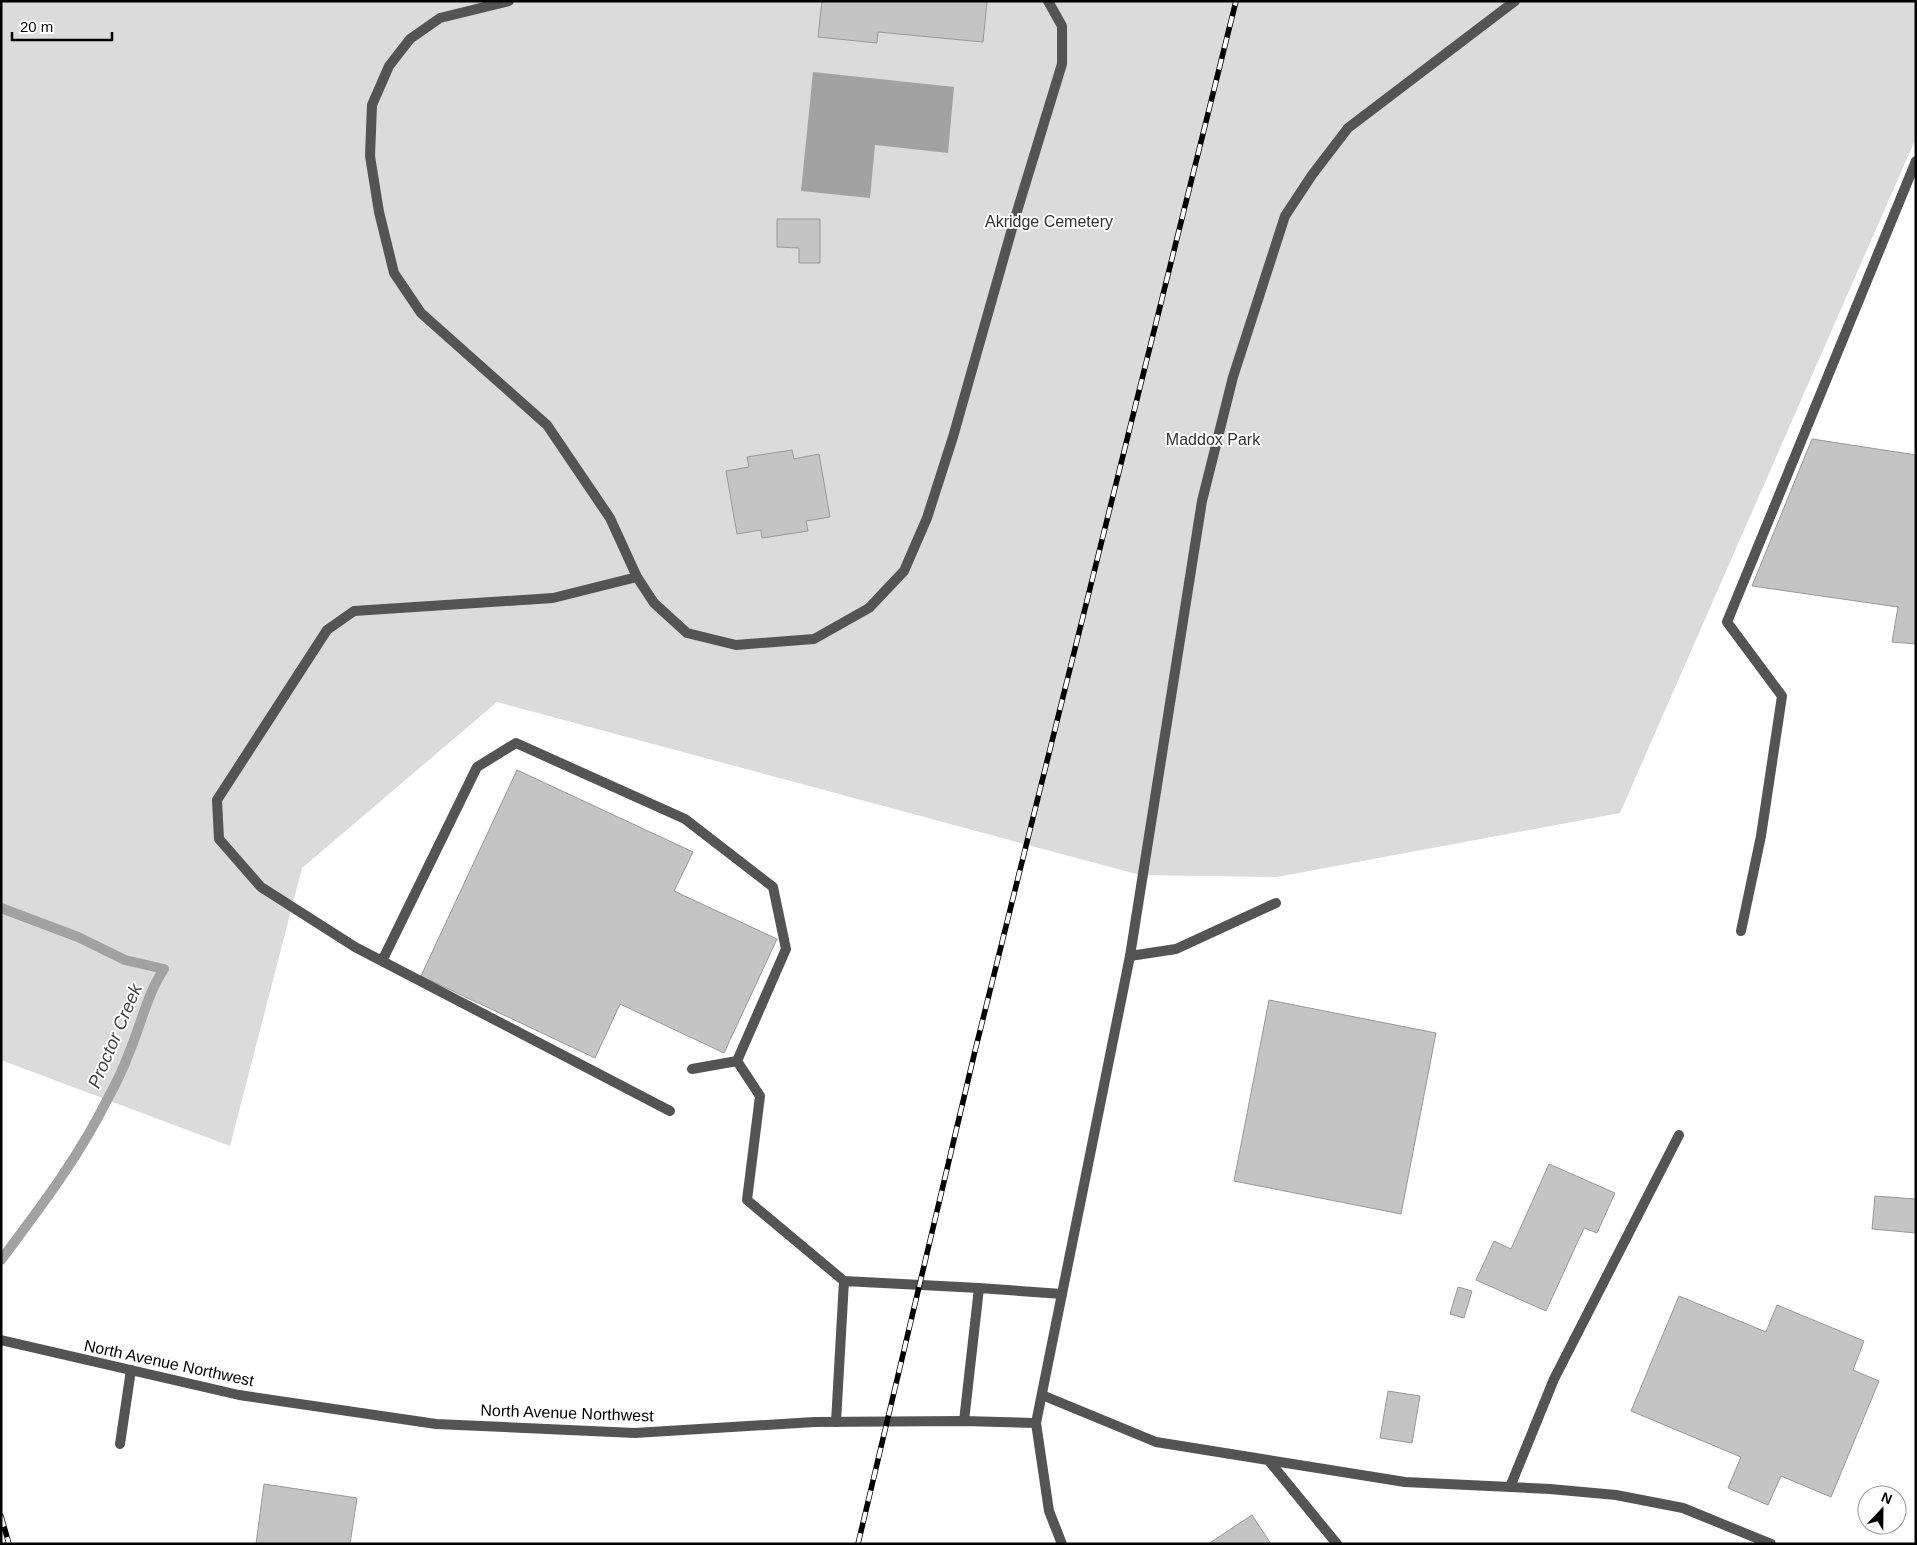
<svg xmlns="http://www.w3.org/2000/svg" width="1917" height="1545" font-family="Helvetica,sans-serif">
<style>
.green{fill:#dbdbdb}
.water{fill:#a2a2a2}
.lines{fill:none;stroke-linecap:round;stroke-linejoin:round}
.stream{stroke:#a2a2a2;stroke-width:10}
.building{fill:#c4c4c4;stroke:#989898}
.service{stroke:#545454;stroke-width:10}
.minor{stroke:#545454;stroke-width:10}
.rail-casing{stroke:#000;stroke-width:5.5}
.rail{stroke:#fff;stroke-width:4;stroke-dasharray:11;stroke-linecap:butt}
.labels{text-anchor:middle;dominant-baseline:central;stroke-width:4;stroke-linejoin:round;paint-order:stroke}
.park-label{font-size:16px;fill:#323232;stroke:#fff}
.street-label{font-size:16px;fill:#000;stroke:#fff}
.water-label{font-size:18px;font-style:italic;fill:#434343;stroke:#fff}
</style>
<rect width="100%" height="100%" fill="#fff"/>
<path class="green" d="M1 1H1916V138L1620 813 1277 877 1140 875 497 702 302 868 230 1146 1 1060Z"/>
<path class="water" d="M813 72 954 87 948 153 875 145 870 198 801 191Z"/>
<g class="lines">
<path class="stream" d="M1 908 78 937 125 960 164 969C147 994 141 1025 129 1053 123 1069 116 1084 108 1098 79 1157 40 1208 1 1260"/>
</g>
<path class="building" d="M822 1H987L983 42 878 32 877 43 818 37Z
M777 219H820V263H799V248L777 247Z
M1812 439 1916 455V644L1892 642 1898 607 1752 586Z
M792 450 794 459 819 454 830 517 806 521 808 531 762 538 761 530 737 534 726 471 749 467 747 457Z
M517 770 693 852 674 891 777 939 724 1053 620 1004 595 1058 421 976Z
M1269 1000 1436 1033 1401 1214 1234 1181Z
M1549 1164 1615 1193 1597 1233 1584 1228 1546 1311 1476 1280 1494 1241 1511 1249Z
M1875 1196 1916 1199V1233L1872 1229Z
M1458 1287 1472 1291 1464 1318 1450 1314Z
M1679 1296 1766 1332 1777 1305 1864 1341 1853 1370 1879 1381 1831 1497 1781 1476 1768 1505 1728 1488 1741 1457 1631 1411Z
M1388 1391 1420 1396 1412 1443 1380 1438Z
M264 1484 357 1498 350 1544H256Z
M1252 1515 1271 1544H1208Z"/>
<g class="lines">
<path class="service" d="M509 1 440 18 410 39 389 66 372 105 370 156 379 212 394 273 421 313 547 425 610 518 637 577 654 603 687 633 736 645 814 639 869 608 904 571 927 518 953 437 1015 218 1062 64V26L1048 1
M637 577 553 598 354 611 327 630 217 800 219 839 261 887 355 947 670 1111
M1741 931 1761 836 1782 696 1727 622 1916 161
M1130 956 1176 949 1276 903
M382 961 477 767 516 743 685 819 773 887 786 949 737 1061 692 1069
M737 1061 760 1096 747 1200 844 1281 836 1422
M844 1281 979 1288 964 1421
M979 1288 1062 1294
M1042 1395 1156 1442 1405 1482 1550 1489 1616 1495 1683 1508 1771 1544
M1036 1423 1049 1511 1062 1544
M120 1444 131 1370
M1269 1461 1337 1544
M1510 1487 1554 1379 1679 1135"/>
<path class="minor" d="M1 1340 239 1395 436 1424 635 1433 814 1422 964 1421 1036 1423 1130 956 1202 501 1233 377 1285 216 1312 175 1348 128 1515 1"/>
<g class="rail-casing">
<path id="rail" d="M1 1516 9 1544
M858 1544 975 1051 1236 1"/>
</g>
<use href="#rail" class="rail"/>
</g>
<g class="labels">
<g class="park-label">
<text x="1049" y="221">Akridge Cemetery</text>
<text x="1213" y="439">Maddox Park</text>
</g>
<g class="street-label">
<text transform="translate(169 1363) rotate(12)">North Avenue Northwest</text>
<text transform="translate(567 1413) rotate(2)">North Avenue Northwest</text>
</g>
<g class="water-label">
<text transform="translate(115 1036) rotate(-67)">Proctor Creek</text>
</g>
</g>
<rect width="1917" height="1545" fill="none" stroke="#000000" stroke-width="5"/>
<g transform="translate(1882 1510) rotate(22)"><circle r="24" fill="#ffffff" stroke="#999999"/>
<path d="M0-4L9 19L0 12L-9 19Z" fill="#000000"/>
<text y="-8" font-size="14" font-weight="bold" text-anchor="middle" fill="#000000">N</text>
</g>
<path d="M12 32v8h100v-8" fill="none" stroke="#000000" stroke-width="2.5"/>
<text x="20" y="32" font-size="15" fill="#000000" stroke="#ffffff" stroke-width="4" paint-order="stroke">20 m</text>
</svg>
